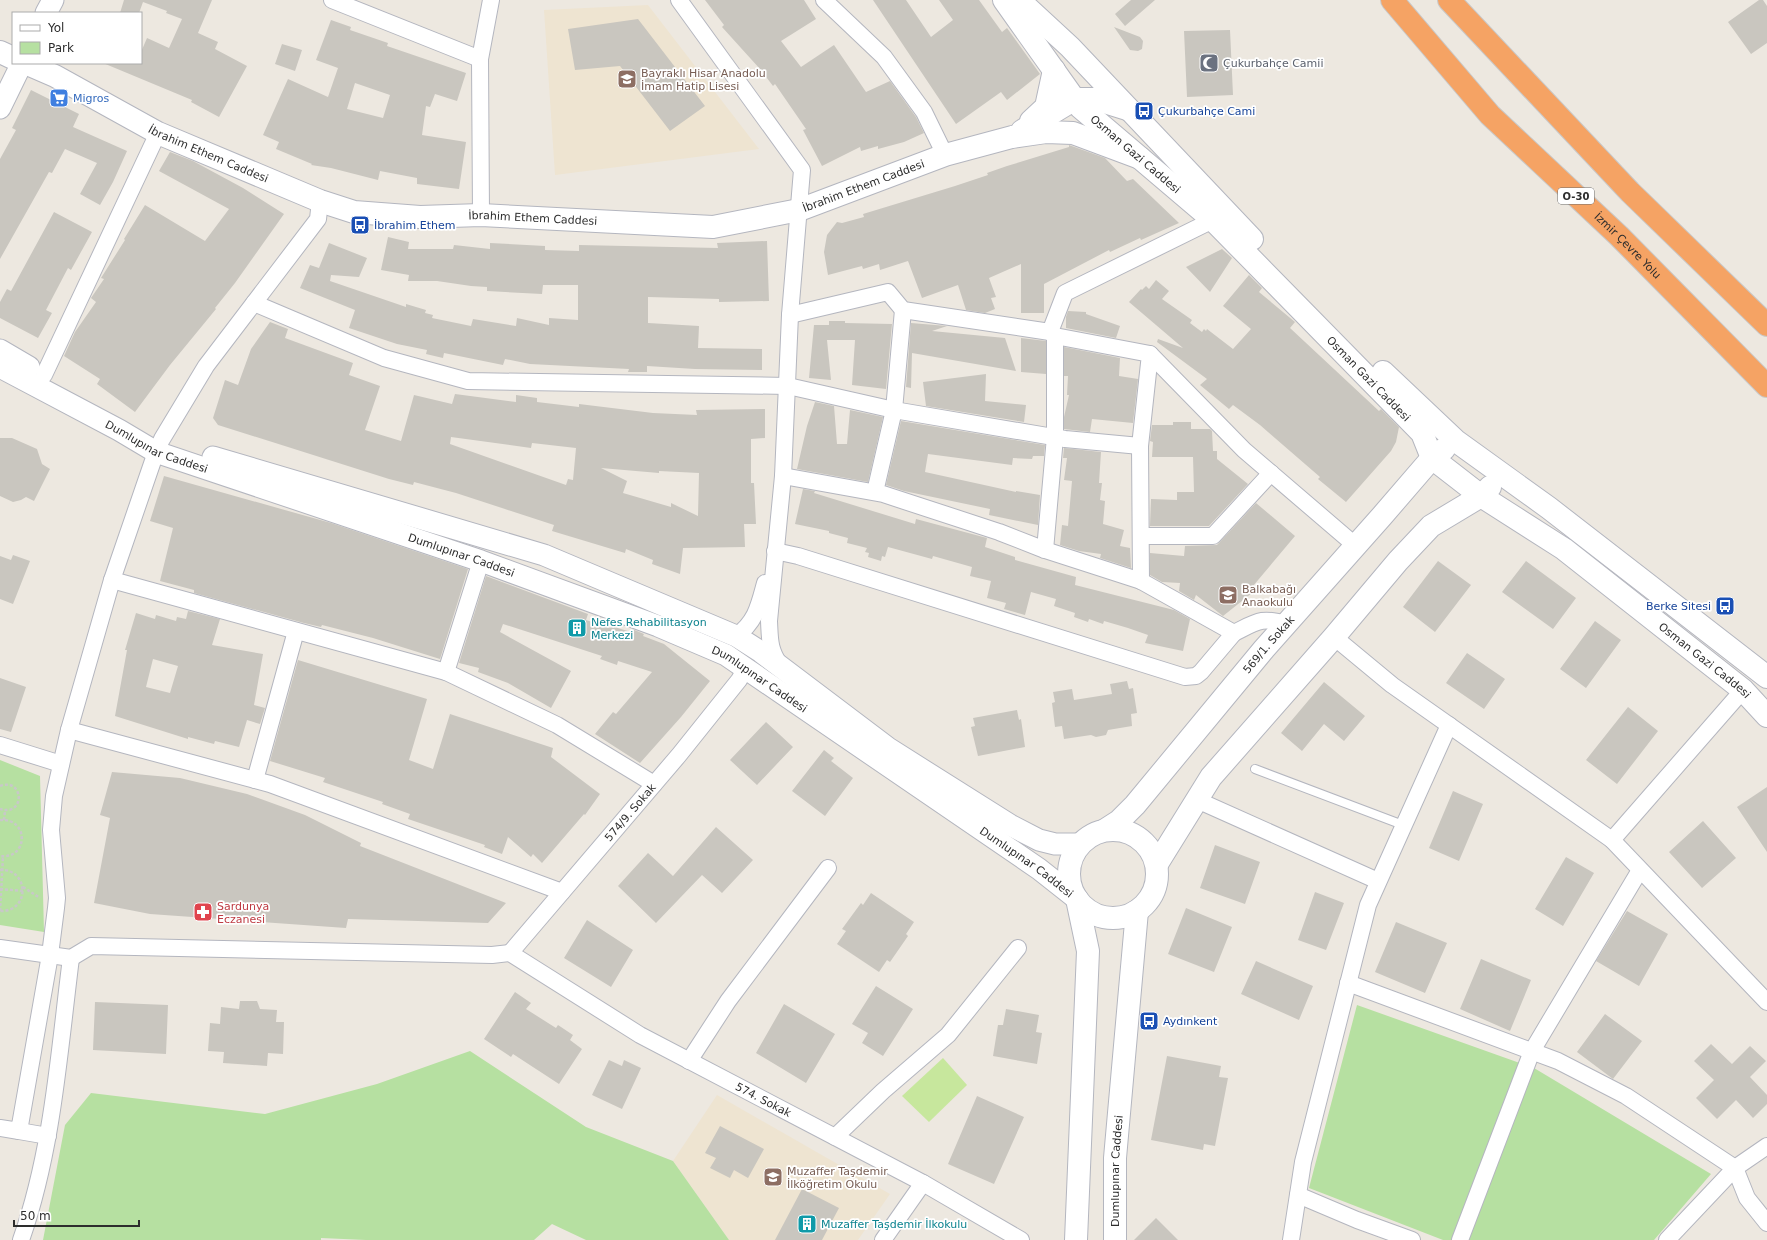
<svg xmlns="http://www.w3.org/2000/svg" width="1767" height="1240" font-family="'DejaVu Sans',sans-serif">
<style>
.education{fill:#eee4d1}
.green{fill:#b6e0a1}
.pitch{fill:#c7e79d}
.building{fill:#c9c6bf;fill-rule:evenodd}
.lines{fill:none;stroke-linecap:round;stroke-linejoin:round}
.service-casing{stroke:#b4b6bf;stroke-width:10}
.minor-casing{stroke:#b4b6bf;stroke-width:18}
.tertiary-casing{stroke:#b4b6bf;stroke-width:23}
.secondary-casing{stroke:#b4b6bf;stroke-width:24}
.motorway-casing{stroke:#c8c8c8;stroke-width:24}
.path{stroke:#c8c8c8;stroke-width:2.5;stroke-dasharray:3 2;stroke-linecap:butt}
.service{stroke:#fff;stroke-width:8}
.minor{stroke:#fff;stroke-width:16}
.tertiary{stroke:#fff;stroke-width:21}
.secondary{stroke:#fff;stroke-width:22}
.motorway{stroke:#f5a364;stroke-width:22}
.labels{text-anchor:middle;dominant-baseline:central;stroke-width:3.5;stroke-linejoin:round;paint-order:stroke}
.shield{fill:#fff;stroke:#6c6c6c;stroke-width:1}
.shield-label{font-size:10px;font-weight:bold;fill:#2d2d2d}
.worship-label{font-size:11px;fill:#5b616d;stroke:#fff;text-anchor:start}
.education-label{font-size:11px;fill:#785e54;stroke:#fff;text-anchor:start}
.shop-label{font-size:11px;fill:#366cbe;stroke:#fff;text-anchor:start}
.transit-label{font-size:11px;fill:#164399;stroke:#fff;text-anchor:start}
.street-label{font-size:11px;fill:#2d2d2d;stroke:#fff}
.culture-label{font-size:11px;fill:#0d838f;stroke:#fff;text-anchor:start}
.health-label{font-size:11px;fill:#be3a42;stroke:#fff;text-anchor:start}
</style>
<rect width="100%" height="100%" fill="#ede8e0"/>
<path class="education" d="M648 5 759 149 555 175 544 10Z
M717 1095 890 1194 858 1240H729L673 1161Z"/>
<path class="green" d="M0 760 40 776 44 932 0 925Z
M1357 1005 1534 1068 1711 1174 1654 1240H1443L1309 1188Z
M470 1051 586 1127 673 1161 729 1240H586L552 1224 534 1240H366L321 1238V1240H43L65 1125 91 1093 265 1114 377 1084Z"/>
<path class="pitch" d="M943 1058 967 1085 929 1122 902 1096Z"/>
<path class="building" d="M124 0H212L198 33 218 42 215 49 247 66 219 117 191 102 192 100 103 63H141V52L147 38 169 48 182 19 166 13 167 11 143 2 139 13H120Z
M705 0H804L816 19 781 41 801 67 834 45 866 92 890 81 916 117 924 133 904 142 878 149V146L861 151 860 147 822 166 803 130 806 129 775 84 773 86 760 69 722 27 724 25Z
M873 0H906L931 37 953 20 939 0H979L1002 32 1007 28 1040 74 1007 100 1001 92 956 124Z
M1131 0H1155L1125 26 1115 14Z
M1759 0H1763L1767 6V43L1751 54 1728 22Z
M638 19 705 106 670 131 620 66 575 70 568 29Z
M331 20 351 27 350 30 388 43 387 46 466 73 457 101 435 94 430 107 426 106 422 135 466 142 459 189 417 184V178L380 171 378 180 331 168 311 165 312 164 276 149 279 142 263 135 288 79 328 97 338 68 316 60ZM355 83 390 95 383 118 347 109Z
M1114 27 1140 37 1143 41 1142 49 1138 51 1130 50Z
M1230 30 1233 95 1187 97 1184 31Z
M282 44 302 50 295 71 275 64Z
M31 90 79 114 73 127 127 151 113 182 100 205 80 194 97 163 65 149 52 173 49 172 0 259V159L16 130 12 128Z
M1069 145 1105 158 1127 181 1133 179 1179 223 1141 240 1140 238 1110 252 1109 250 1044 284V313H1021V264L989 278 996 297 991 298 995 309 985 313 966 310 958 285 922 298 908 261 880 270 879 264 863 269 862 266 828 275 824 252 827 235 837 222 842 223 864 217 863 214 955 186 988 175 987 173 1007 166 1069 147Z
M170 152 193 161 243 188 284 214 235 283 215 308 216 309 170 365 135 412 97 384 100 379 64 356 75 332 96 302 91 298 104 279 101 278 125 240 124 239 145 205 205 241 229 209 159 171Z
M54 212 92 232 71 270 68 268 46 310 52 313 38 338 0 318V302L7 289 11 291Z
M388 237 409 242 408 249H453L454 245 490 249V243L545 246V250L579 251V245L718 248 717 243 767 241 769 301 719 302V299L648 297V323L699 326 698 348 762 349V370L695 369 647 366V372H628L629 369 530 364 505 359 503 365 444 353 443 358 426 354 427 350 397 344 349 328 355 310 300 288 310 265 319 268 329 243 367 258 359 277 331 275 330 281 406 307V304L426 310 425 313 433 315 432 318 471 326 473 319 516 326 517 318 549 325V318L578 320V285H543L542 294 487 291V287L471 286 437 281H408L409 275 381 270Z
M1222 249 1232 258 1210 292 1186 267Z
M1249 275 1262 288 1259 292 1295 322 1290 328 1379 411 1381 409 1399 427 1396 442 1391 451 1346 502 1318 479 1320 477 1260 425 1233 405 1229 409 1200 385 1207 379 1157 342 1158 339 1183 348 1129 302 1141 289 1142 290 1146 286 1149 289 1156 280 1169 291 1162 299 1192 320 1190 323 1202 332 1204 329 1206 331 1207 329 1233 349 1251 329 1223 306Z
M1068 311 1086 312V314L1120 326 1116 338 1066 328V317Z
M829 321H845V323L892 324 886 389 852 385 855 340H827L831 380 809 378 814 325H829Z
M270 322 288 329 285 338 353 363 349 375 380 386 365 430 401 441 414 395 452 404 455 394 516 402V395L537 398V402L579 407V404L653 413 697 415 696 410 765 409V438L751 439V483H754L756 524H744L745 547 683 548 680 574 652 564 653 560 626 549 625 553 552 531 554 525 456 493 414 482 413 485 389 479 218 425 213 418 225 380 238 385 251 349ZM451 437 531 448 532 443 576 448 573 480 568 479 566 485 450 444ZM601 468 659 473V471L699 473 698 516 671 503V507L623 493 627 481Z
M911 323 947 326 932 331 1005 338 1016 371 912 353 911 388 906 387Z
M1021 338 1046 341V374L1021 372Z
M1064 347 1120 358 1119 376 1138 379 1133 423 1092 419 1090 432 1064 429V417L1069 395H1067L1068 376H1064Z
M986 374 985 401 1026 405 1024 422 926 406 923 382Z
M815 402 834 406 837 444H847L850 410 883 417 868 482 797 469 807 426Z
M901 421 1045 445 1044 456H1033L1032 459 1013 458 1012 465 928 454 925 472 1016 492V491L1040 495 1038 525 989 515 990 509 904 491 886 485Z
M1173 422H1191V429H1210L1212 431 1213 451H1217V459L1248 484 1209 526H1150L1151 499 1177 500V492H1194L1193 457H1152L1153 442 1150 441 1152 425H1173Z
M0 438H12L37 449 42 464 50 469 34 501 26 497 21 500 13 502 0 496Z
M1064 448 1101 452 1099 483H1102L1100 500 1105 501 1103 524 1124 530 1120 546 1130 548 1131 568 1100 558 1101 554 1079 551 1060 545 1062 525 1068 526 1072 481 1064 480 1067 458H1063Z
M164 476 331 523 468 569 440 659 373 638 322 625 321 627 304 623 194 593V590L160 581 173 528 150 521Z
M803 489 815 491 814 493 915 524 916 519 987 538 985 547 1015 557V560L1076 577 1075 585 1174 610 1190 619 1183 651 1145 643 1148 635 1128 628 1104 621 1103 624 1089 619 1088 622 1074 617 1075 613 1054 606 1056 599 1031 592 1025 615 1004 609 1006 603 987 598 991 581 970 576 972 567 933 556 932 559 888 547 885 557 882 556 881 561 868 557 869 553 865 552 867 548 847 543 848 538 829 533V531L795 524Z
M1256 503 1295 536 1253 586 1257 589 1223 616 1196 595 1194 600 1179 591 1180 583 1162 582 1150 575V553L1184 556 1185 546 1217 545Z
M13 555 30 561 13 604 0 599V556L11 560Z
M1438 561 1471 585 1435 632 1403 607Z
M1526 561 1576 598 1553 629 1502 592Z
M486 576 588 614 586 620 611 628V626L631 632 632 629 644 634 643 636 664 644 710 681 681 717 640 763 595 734 613 712 616 714 652 672 618 661 617 665 600 659 602 656 503 624 500 632 571 671 551 708 508 683 478 672 479 668 459 663Z
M188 611 220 619 212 645 263 654 254 705 265 708 260 724 247 720 239 747 215 741 214 744 188 737V739L115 716 127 650H125L136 613 155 619 156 615 176 621 177 617 186 619ZM153 659 178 666 170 693 146 687Z
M1595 621 1621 640 1586 688 1560 669Z
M1467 653 1505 679 1484 709 1446 683Z
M298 660 427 699 409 760 433 769 450 714 553 748 551 757 600 794 585 815 584 814 542 863 533 854 531 857 508 837 502 854 484 847 485 845 408 819 410 814 382 804 383 802 323 782 325 778 270 761Z
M0 678 26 687 11 732 0 729Z
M1127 681 1129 689 1133 688 1137 713 1131 714 1132 726 1108 730 1106 735 1096 737 1091 735 1064 739 1062 726 1055 727 1052 703 1055 702 1053 692 1072 689 1074 700 1112 694 1110 684Z
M1324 682 1365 716 1344 741 1324 724 1302 751 1281 733Z
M1628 707 1658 731 1617 784 1586 760Z
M1017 710 1019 720 1021 719 1025 747 978 756 971 727 975 726 973 718Z
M766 722 793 747 757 785 730 760Z
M824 750 834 758 831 761 853 778 825 816 792 791Z
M112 772 180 778 247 794 305 815 361 843 360 846 506 903 488 923 348 919 346 928 150 914 94 903 110 818 100 815Z
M1767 787V852L1737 807Z
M1453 791 1483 804 1459 861 1429 848Z
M1703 821 1736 858 1702 888 1669 852Z
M716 827 753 860 722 893 702 875 656 923 618 886 648 853 673 876Z
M1215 845 1260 862 1245 904 1200 888Z
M1566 857 1594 873 1563 926 1535 909Z
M1315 892 1344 903 1326 950 1298 940Z
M871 893 914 922 906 934 908 936 890 962 887 960 879 972 837 944 846 931 842 929 861 903 863 905Z
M1186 908 1232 927 1214 972 1168 954Z
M1627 911 1668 934 1639 986 1596 961Z
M587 920 633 950 611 987 564 958Z
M1396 922 1447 943 1425 993 1375 972Z
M1481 959 1531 980 1510 1031 1460 1009Z
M1256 961 1313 986 1299 1020 1241 994Z
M876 986 913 1009 883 1056 862 1043 868 1033 852 1024Z
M515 992 531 1003 526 1009 556 1028 558 1025 573 1035 570 1040 582 1049 559 1084 513 1054 511 1057 484 1039Z
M240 1001H257L260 1009 277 1010 276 1022H284L283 1054 268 1053 267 1066 223 1063 224 1052 208 1051 210 1023 220 1024 221 1007 239 1009Z
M95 1002 168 1005 166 1054 93 1050Z
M784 1004 835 1034 806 1083 756 1053Z
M1006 1009 1039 1015 1036 1032 1042 1033 1037 1064 993 1056 998 1025H1003Z
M1605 1014 1642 1041 1613 1079 1577 1052Z
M1711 1044 1732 1064 1750 1046 1766 1061 1750 1077 1767 1095V1104L1753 1118 1736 1100 1717 1119 1696 1098 1714 1080 1694 1061Z
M1167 1056 1221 1066 1219 1077 1228 1078 1215 1146 1204 1144 1203 1150 1151 1140Z
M609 1060 622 1066 624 1060 641 1068 622 1109 592 1095Z
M977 1096 1024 1117 994 1184 948 1164Z
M720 1126 764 1149 748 1178 734 1170 730 1178 710 1168 716 1158 705 1153Z
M802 1189 839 1208 822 1240H775Z
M1156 1218 1178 1240H1134Z"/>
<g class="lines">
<g class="service-casing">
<path id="service" d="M1255 769 1403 825"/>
</g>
<g class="minor-casing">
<g id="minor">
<path d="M332 0 480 59"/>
<path d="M679 0 802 170 790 315 783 476 769 621C770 639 769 649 780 665"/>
<path d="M824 0 884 57 924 112 945 155"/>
<path d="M481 215 480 59 491 0"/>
<path d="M254 303 384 358 468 381 788 386 894 410 1065 439 1140 446"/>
<path d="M790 315 888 292 903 310 1050 332 1065 293 1213 220"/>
<path d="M1050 332 1055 336 1150 354 1140 446 1141 581"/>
<path d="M1150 354 1244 450 1356 546"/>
<path d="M44 375 158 133"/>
<path d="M783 476 883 494 999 532 1045 550 1141 581 1234 633C1258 621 1261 617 1287 624"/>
<path d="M875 492 894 410 903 310"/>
<path d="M1142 536H1213L1271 473"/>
<path d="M1045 550 1055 437V336"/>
<path d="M775 551 798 556 1185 677 1196 676 1201 672 1234 633"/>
<path d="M112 580 446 672 557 725 654 784"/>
<path d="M736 636C756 622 759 605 765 583"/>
<path d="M1334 637 1392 685 1612 840 1767 1002"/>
<path d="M446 672 481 561"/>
<path d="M69 730 270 784 562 892"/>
<path d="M0 745 61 764"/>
<path d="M255 780 296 631"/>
<path d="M1197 800 1378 881"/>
<path d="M1612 840 1743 690"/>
<path d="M0 948 71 958 91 946 492 955 510 953"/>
<path id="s1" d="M510 953 640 1035 923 1183 1021 1240"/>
<path id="s2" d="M510 953 679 755 739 680 746 668"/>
<path d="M1348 983 1558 1061 1626 1096 1735 1168 1747 1198 1767 1223"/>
<path d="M689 1061 728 1001 828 868"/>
<path d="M0 1128 19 1131 50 955 56 908 57 898 51 830 54 796 69 730 112 580 156 452 162 439 206 366 318 219 320 201"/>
<path d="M19 1131 48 1136"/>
<path d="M835 1137 883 1091 948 1035 1018 948"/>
<path d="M1298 1195 1357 1220 1412 1240"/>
<path d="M21 1240C53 1149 59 1052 71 958"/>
<path d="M883 1240 923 1183"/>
<path d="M1291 1240 1303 1162 1368 905 1449 725"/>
<path d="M1460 1240 1532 1051 1640 870"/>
<path d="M1667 1240 1735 1168 1767 1146"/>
</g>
</g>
<g class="tertiary-casing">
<g id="tertiary">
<path d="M46 13 53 0"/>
<path d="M0 108 22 63"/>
<path d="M0 350 29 367"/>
<path id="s3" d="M0 367 119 430 156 452 481 561 658 626 726 655 1039 869 1077 899"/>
<path d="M213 457 544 555 736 636 761 652 888 748 1010 825 1039 840 1055 844H1080"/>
</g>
</g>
<g class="secondary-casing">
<g id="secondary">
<path id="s4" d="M1004 0 1080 107 1213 220 1422 433 1432 458 1481 496 1564 549 1743 690 1767 716"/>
<path d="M1019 0 1070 47 1252 239"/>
<path d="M0 52 13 58"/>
<path id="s5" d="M25 63 55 76 158 133 320 201 354 212 420 217 481 215 713 227 799 210 945 155 1012 137 1046 132 1073 133 1140 158"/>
<path d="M1031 121 1046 107 1054 70"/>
<path d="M1022 131 1075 99H1095L1127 109"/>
<path d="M1383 372 1456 441 1549 508 1767 677"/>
<circle cx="1113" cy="874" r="44"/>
<path id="s6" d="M1105 830 1119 821 1135 805 1264 649 1382 516 1432 458 1444 449"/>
<path d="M1157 864 1211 777 1334 637 1398 561 1431 526 1481 496 1490 487"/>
<path d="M1076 1240 1088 951 1077 899"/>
<path id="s7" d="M1115 1240V1158L1137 911"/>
</g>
</g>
<g class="motorway-casing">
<g id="motorway">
<path id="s8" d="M1392 0 1490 115 1619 236 1767 386"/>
<path d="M1449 0 1630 192 1767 325"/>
</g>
</g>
<path class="path" d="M0 786C24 777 26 817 0 809
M0 820C30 818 28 860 0 856
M4 820 5 811
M0 870C29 868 31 912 0 911
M23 887 40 898
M0 889 23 891
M0 911 3 857"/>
<use href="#service" class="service"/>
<use href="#minor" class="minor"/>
<use href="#tertiary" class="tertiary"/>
<use href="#secondary" class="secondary"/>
<use href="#motorway" class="motorway"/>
</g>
<defs>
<g id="mosque-square" transform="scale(1)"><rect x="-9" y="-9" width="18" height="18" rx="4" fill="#6b7280" stroke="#fff"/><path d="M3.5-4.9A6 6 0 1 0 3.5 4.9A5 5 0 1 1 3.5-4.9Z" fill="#fff"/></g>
<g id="school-square" transform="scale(1)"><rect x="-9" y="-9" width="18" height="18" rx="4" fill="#8d6e63" stroke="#fff"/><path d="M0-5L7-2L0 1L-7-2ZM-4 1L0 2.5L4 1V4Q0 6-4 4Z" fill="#fff"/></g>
<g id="supermarket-square" transform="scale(1)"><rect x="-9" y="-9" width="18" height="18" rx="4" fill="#3f7fe0" stroke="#fff"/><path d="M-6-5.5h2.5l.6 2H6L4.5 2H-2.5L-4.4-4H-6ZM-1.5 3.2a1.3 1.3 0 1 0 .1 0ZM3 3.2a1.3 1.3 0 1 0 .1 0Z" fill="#fff"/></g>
<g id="bus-square" transform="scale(1)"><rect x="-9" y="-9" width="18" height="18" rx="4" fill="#1a4fb4" stroke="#fff"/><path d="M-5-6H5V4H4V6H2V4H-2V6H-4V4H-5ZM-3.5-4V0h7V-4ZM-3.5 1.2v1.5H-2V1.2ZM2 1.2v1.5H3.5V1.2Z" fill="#fff"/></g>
<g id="building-square" transform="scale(1)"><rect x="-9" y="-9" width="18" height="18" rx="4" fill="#0f9aa8" stroke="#fff"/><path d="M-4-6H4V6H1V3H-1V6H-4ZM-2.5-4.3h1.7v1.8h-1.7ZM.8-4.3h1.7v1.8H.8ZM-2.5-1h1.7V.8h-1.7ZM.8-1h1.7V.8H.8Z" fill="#fff"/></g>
<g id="pharmacy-square" transform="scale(1)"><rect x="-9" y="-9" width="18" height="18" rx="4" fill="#e0444e" stroke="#fff"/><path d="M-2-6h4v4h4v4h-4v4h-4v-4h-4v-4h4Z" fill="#fff"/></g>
</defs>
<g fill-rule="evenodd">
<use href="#mosque-square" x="1209" y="63"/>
<use href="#school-square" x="627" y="79"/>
<use href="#supermarket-square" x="59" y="98"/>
<use href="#bus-square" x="1144" y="111"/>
<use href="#bus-square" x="360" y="225"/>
<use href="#school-square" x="1228" y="595"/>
<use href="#bus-square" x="1725" y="606"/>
<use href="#building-square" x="577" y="628"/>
<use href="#pharmacy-square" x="203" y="912"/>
<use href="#bus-square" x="1149" y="1021"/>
<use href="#school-square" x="773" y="1177"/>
<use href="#building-square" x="807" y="1224"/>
</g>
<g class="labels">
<rect class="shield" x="1558" y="188" width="36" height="16" rx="3"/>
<g class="shield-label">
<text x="1576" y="196">O-30</text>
</g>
<g class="worship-label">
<text x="1223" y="63">Çukurbahçe Camii</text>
</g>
<g class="education-label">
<text x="641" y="73">Bayraklı Hisar Anadolu<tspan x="641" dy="13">İmam Hatip Lisesi</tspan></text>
<text x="1242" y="589">Balkabağı<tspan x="1242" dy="13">Anaokulu</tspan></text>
<text x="787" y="1171">Muzaffer Taşdemir<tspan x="787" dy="13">İlköğretim Okulu</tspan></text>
</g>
<g class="shop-label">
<text x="73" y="98">Migros</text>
</g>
<g class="transit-label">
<text x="1158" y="111">Çukurbahçe Cami</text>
<text x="374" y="225">İbrahim Ethem</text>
<text x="1711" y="606" text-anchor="end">Berke Sitesi</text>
<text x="1163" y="1021">Aydınkent</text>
</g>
<g class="street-label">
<text stroke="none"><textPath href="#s5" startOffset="205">İbrahim Ethem Caddesi</textPath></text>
<text stroke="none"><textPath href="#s4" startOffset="204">Osman Gazi Caddesi</textPath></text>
<text stroke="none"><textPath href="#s5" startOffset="878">İbrahim Ethem Caddesi</textPath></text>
<text stroke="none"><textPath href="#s5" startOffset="541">İbrahim Ethem Caddesi</textPath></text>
<text stroke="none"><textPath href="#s8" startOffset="341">İzmir Çevre Yolu</textPath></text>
<text stroke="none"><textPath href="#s4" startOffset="528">Osman Gazi Caddesi</textPath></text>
<text stroke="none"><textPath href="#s3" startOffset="176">Dumlupınar Caddesi</textPath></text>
<text stroke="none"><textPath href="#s3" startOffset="500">Dumlupınar Caddesi</textPath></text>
<text stroke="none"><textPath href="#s6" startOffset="248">569/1. Sokak</textPath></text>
<text stroke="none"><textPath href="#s4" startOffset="971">Osman Gazi Caddesi</textPath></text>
<text stroke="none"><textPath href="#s3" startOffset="824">Dumlupınar Caddesi</textPath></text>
<text stroke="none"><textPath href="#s2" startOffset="185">574/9. Sokak</textPath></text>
<text stroke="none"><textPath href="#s3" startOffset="1148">Dumlupınar Caddesi</textPath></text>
<text stroke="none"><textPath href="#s1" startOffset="293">574. Sokak</textPath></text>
<text stroke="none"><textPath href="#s7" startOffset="69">Dumlupınar Caddesi</textPath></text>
</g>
<g class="culture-label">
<text x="591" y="622">Nefes Rehabilitasyon<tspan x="591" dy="13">Merkezi</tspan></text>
<text x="821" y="1224">Muzaffer Taşdemir İlkokulu</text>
</g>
<g class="health-label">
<text x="217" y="906">Sardunya<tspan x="217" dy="13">Eczanesi</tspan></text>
</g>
</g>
<rect x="12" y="12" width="130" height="52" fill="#ffffff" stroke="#ababab"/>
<rect x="20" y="25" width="20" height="6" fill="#ffffff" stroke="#ababab"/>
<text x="48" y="32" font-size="12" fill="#2d2d2d">Yol</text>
<rect x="20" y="42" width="20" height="12" fill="#b6e0a1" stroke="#ababab"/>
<text x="48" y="52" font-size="12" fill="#2d2d2d">Park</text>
<path d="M14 1220v6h125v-6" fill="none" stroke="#2d2d2d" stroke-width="2"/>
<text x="20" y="1220" font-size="12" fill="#2d2d2d" stroke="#ffffff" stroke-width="3" paint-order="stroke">50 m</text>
</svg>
